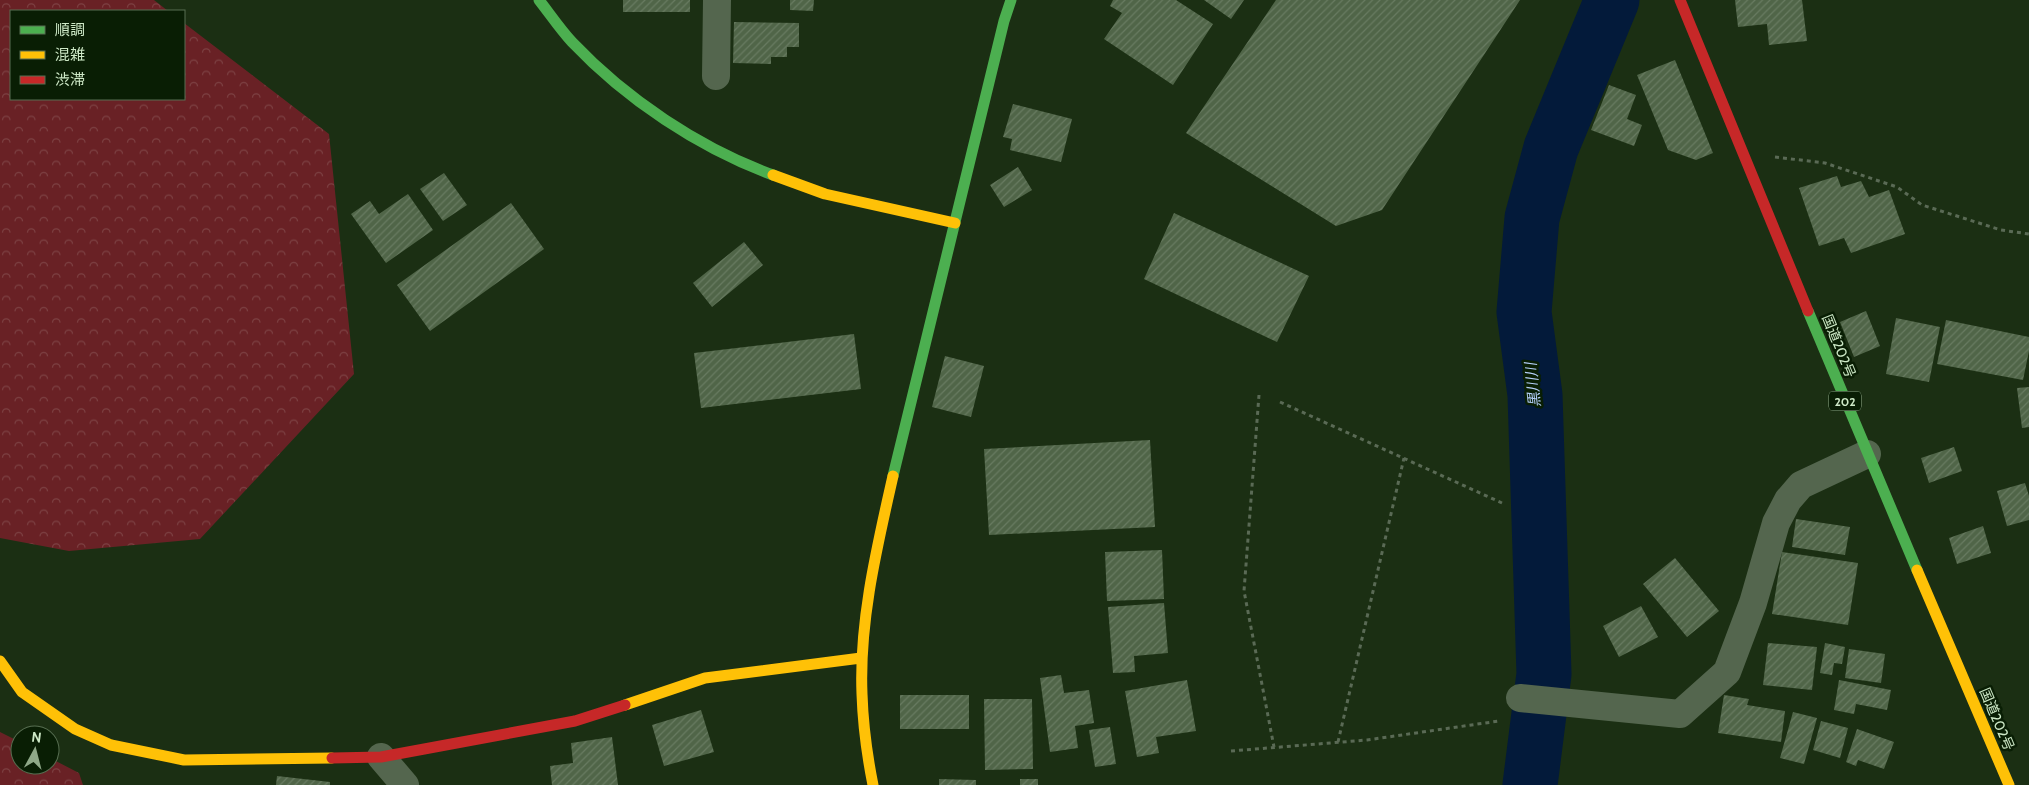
<svg xmlns="http://www.w3.org/2000/svg" width="2029" height="785" font-family="Cabin,'Noto Sans JP',sans-serif">
<style>
.forest{fill:url(#forest-crowns)}
.lines{fill:none;stroke-linecap:round;stroke-linejoin:round}
.river{stroke:#031a3a;stroke-width:55}
.building{fill:url(#building-hatch)}
.path{stroke:#5a6a55;stroke-width:3;stroke-dasharray:4 4;stroke-linecap:butt}
.street{stroke:#54664e;stroke-width:28}
.fast{stroke:#4caf50;stroke-width:11}
.slow{stroke:#ffc107;stroke-width:11}
.jam{stroke:#c62828;stroke-width:11}
.labels{text-anchor:middle;dominant-baseline:central;stroke-width:5;stroke-linejoin:round;paint-order:stroke}
.shield{fill:#091e04;stroke:#93ac8c;stroke-width:1}
.shield-label{font-size:12px;font-weight:bold;fill:#cee9c7}
.street-label{font-size:14px;fill:#cee9c7;stroke:#091e04}
.water-label{font-size:15px;font-style:italic;fill:#b5d0fa;stroke:#091e04}
</style>
<defs>
<pattern id="forest-crowns" width="20" height="18" patternUnits="userSpaceOnUse" patternTransform="scale(1.25)"><rect width="20" height="18" fill="#692125"/><path d="M2 6a3 3 0 1 1 6 0M12 15a3 3 0 1 1 6 0" fill="none" stroke="#7d4143"/></pattern>
<pattern id="building-hatch" width="6" height="6" patternUnits="userSpaceOnUse" patternTransform="scale(1.25)"><rect width="6" height="6" fill="#506548"/><path d="M-1 1l2-2M0 6l6-6M5 7l2-2" fill="none" stroke="#687b61"/></pattern>
</defs>
<rect width="100%" height="100%" fill="#1b2f13"/>
<path class="forest" d="M0 0H154L168 11H11V99H184V23L329 134 354 374 200 539 69 551 0 538Z
M0 732 20 742V765H50V758L79 773 83 785H0Z"/>
<g class="lines">
<path class="river" d="M1530 785 1544 674 1535 395 1524 312 1532 218 1551 148 1612 0"/>
</g>
<path class="building" d="M623 0H690V12H623Z
M790 0H814L813 11 790 10Z
M1113 0H1176L1213 24 1173 85 1104 39 1122 13 1110 6Z
M1204 0H1244L1231 19Z
M1276 0H1520L1382 210 1336 226 1186 133Z
M1735 0H1802L1807 41 1769 45 1767 24 1738 27Z
M734 22 799 23V47H787V57H771V64L733 63Z
M1675 60 1713 153 1696 160 1668 150 1637 75Z
M1609 85 1636 95 1627 119 1642 125 1634 146 1591 130Z
M1013 104 1072 119 1061 162 1010 150 1012 139 1003 137Z
M1018 167 1032 190 1004 207 990 185Z
M444 173 467 205 443 221 420 189Z
M1837 176 1841 187 1861 181 1869 197 1889 190 1905 234 1851 253 1844 238 1819 246 1799 188Z
M408 194 433 230 386 263 351 214 370 201 379 214Z
M511 203 544 249 430 331 397 285Z
M1174 213 1309 276 1277 342 1144 279Z
M744 242 763 265 712 307 693 283Z
M1866 311 1880 346 1854 357 1840 322Z
M1896 318 1940 327 1929 382 1886 374Z
M1946 320 2029 337V351L2023 380 1937 364Z
M854 334 861 389 701 408 694 353Z
M945 356 984 366 971 417 932 407Z
M2029 387V427L2022 428 2017 388Z
M1150 440 1155 527 989 535 984 449Z
M1954 447 1962 471 1929 483 1921 458Z
M2025 483 2029 496V520L2007 526 1997 491Z
M1796 519 1850 527 1845 555 1792 547Z
M1983 526 1991 553 1957 564 1949 538Z
M1162 550 1164 599 1107 601 1105 552Z
M1782 552 1858 563 1848 625 1772 614Z
M1675 558 1719 611 1687 637 1643 584Z
M1164 603 1168 653 1134 656 1135 672 1113 673 1108 607Z
M1641 606 1658 637 1619 657 1603 626Z
M1768 643 1817 647 1812 690 1763 685Z
M1825 643 1845 647 1842 664 1834 663 1832 675 1820 673Z
M1849 649 1885 654 1881 683 1845 678Z
M1061 675 1064 693 1089 690 1094 723 1075 726 1078 748 1050 752 1040 678Z
M1187 680 1196 731 1156 737 1159 753 1137 757 1125 691Z
M1839 680 1891 690 1887 710 1856 704 1854 714 1834 710Z
M900 695H969V729H900Z
M1724 695 1749 699 1747 705 1785 711 1781 742 1718 733Z
M984 699H1032L1033 769 985 770Z
M701 710 714 752 664 766 652 725Z
M1793 712 1817 718 1804 764 1780 758Z
M1821 721 1848 728 1840 758 1813 750Z
M1110 727 1116 764 1095 767 1089 730Z
M1857 729 1894 742 1884 769 1858 760 1856 766 1846 762Z
M612 737 618 785H552L550 766 573 763 571 743Z
M277 776 330 782V785H276Z
M939 779 976 780V785H939Z
M1020 779H1038V785H1020Z"/>
<g class="lines">
<path class="path" d="M1775 157 1825 163 1897 187 1922 205 2001 230 2029 234
M1259 395 1244 591 1274 747
M1280 402 1502 503
M1338 742 1404 458
M1231 751 1367 740 1499 721"/>
<path class="street" d="M716 76 717 0
M1520 698 1680 714 1727 672 1753 603 1776 523 1788 500 1801 485 1867 454
M381 757 405 785"/>
<path class="fast" d="M539 0C550 14 560 29 572 42 626 99 699 148 773 175
M1808 311 1917 570
M893 476 1004 21 1011 0"/>
<path class="slow" d="M773 175 825 194 955 223
M1917 570 2009 785
M0 661 22 692 75 729 111 745 184 760 332 758
M625 705 705 678 861 658
M873 785C867 755 863 725 862 694 859 621 877 547 893 476"/>
<path class="jam" d="M1680 0 1808 311
M332 758 381 757 575 721 625 705"/>
</g>
<g class="labels">
<rect class="shield" x="1829" y="391.5" width="32" height="19" rx="4"/>
<g class="shield-label">
<text x="1845" y="401">202</text>
</g>
<g class="street-label">
<text transform="translate(1839 346) rotate(68)">国道202号</text>
<text transform="translate(1997 719) rotate(67)">国道202号</text>
</g>
<g class="water-label">
<text transform="translate(1533 385) rotate(-96)">黒川川</text>
</g>
</g>
<rect x="10" y="10" width="175" height="90" fill="#091e04" stroke="#586f52"/>
<rect x="20" y="26" width="25" height="8" fill="#4caf50" stroke="#586f52"/>
<text x="55" y="35" font-size="15" fill="#cee9c7">順調</text>
<rect x="20" y="51" width="25" height="8" fill="#ffc107" stroke="#586f52"/>
<text x="55" y="60" font-size="15" fill="#cee9c7">混雑</text>
<rect x="20" y="76" width="25" height="8" fill="#c62828" stroke="#586f52"/>
<text x="55" y="85" font-size="15" fill="#cee9c7">渋滞</text>
<g transform="translate(35 750) rotate(7)"><circle r="24" fill="#091e04" stroke="#586f52"/>
<path d="M0-4L9 19L0 12L-9 19Z" fill="#8fa888"/>
<text y="-8" font-size="14" font-weight="bold" text-anchor="middle" fill="#cee9c7">N</text>
</g>
</svg>
